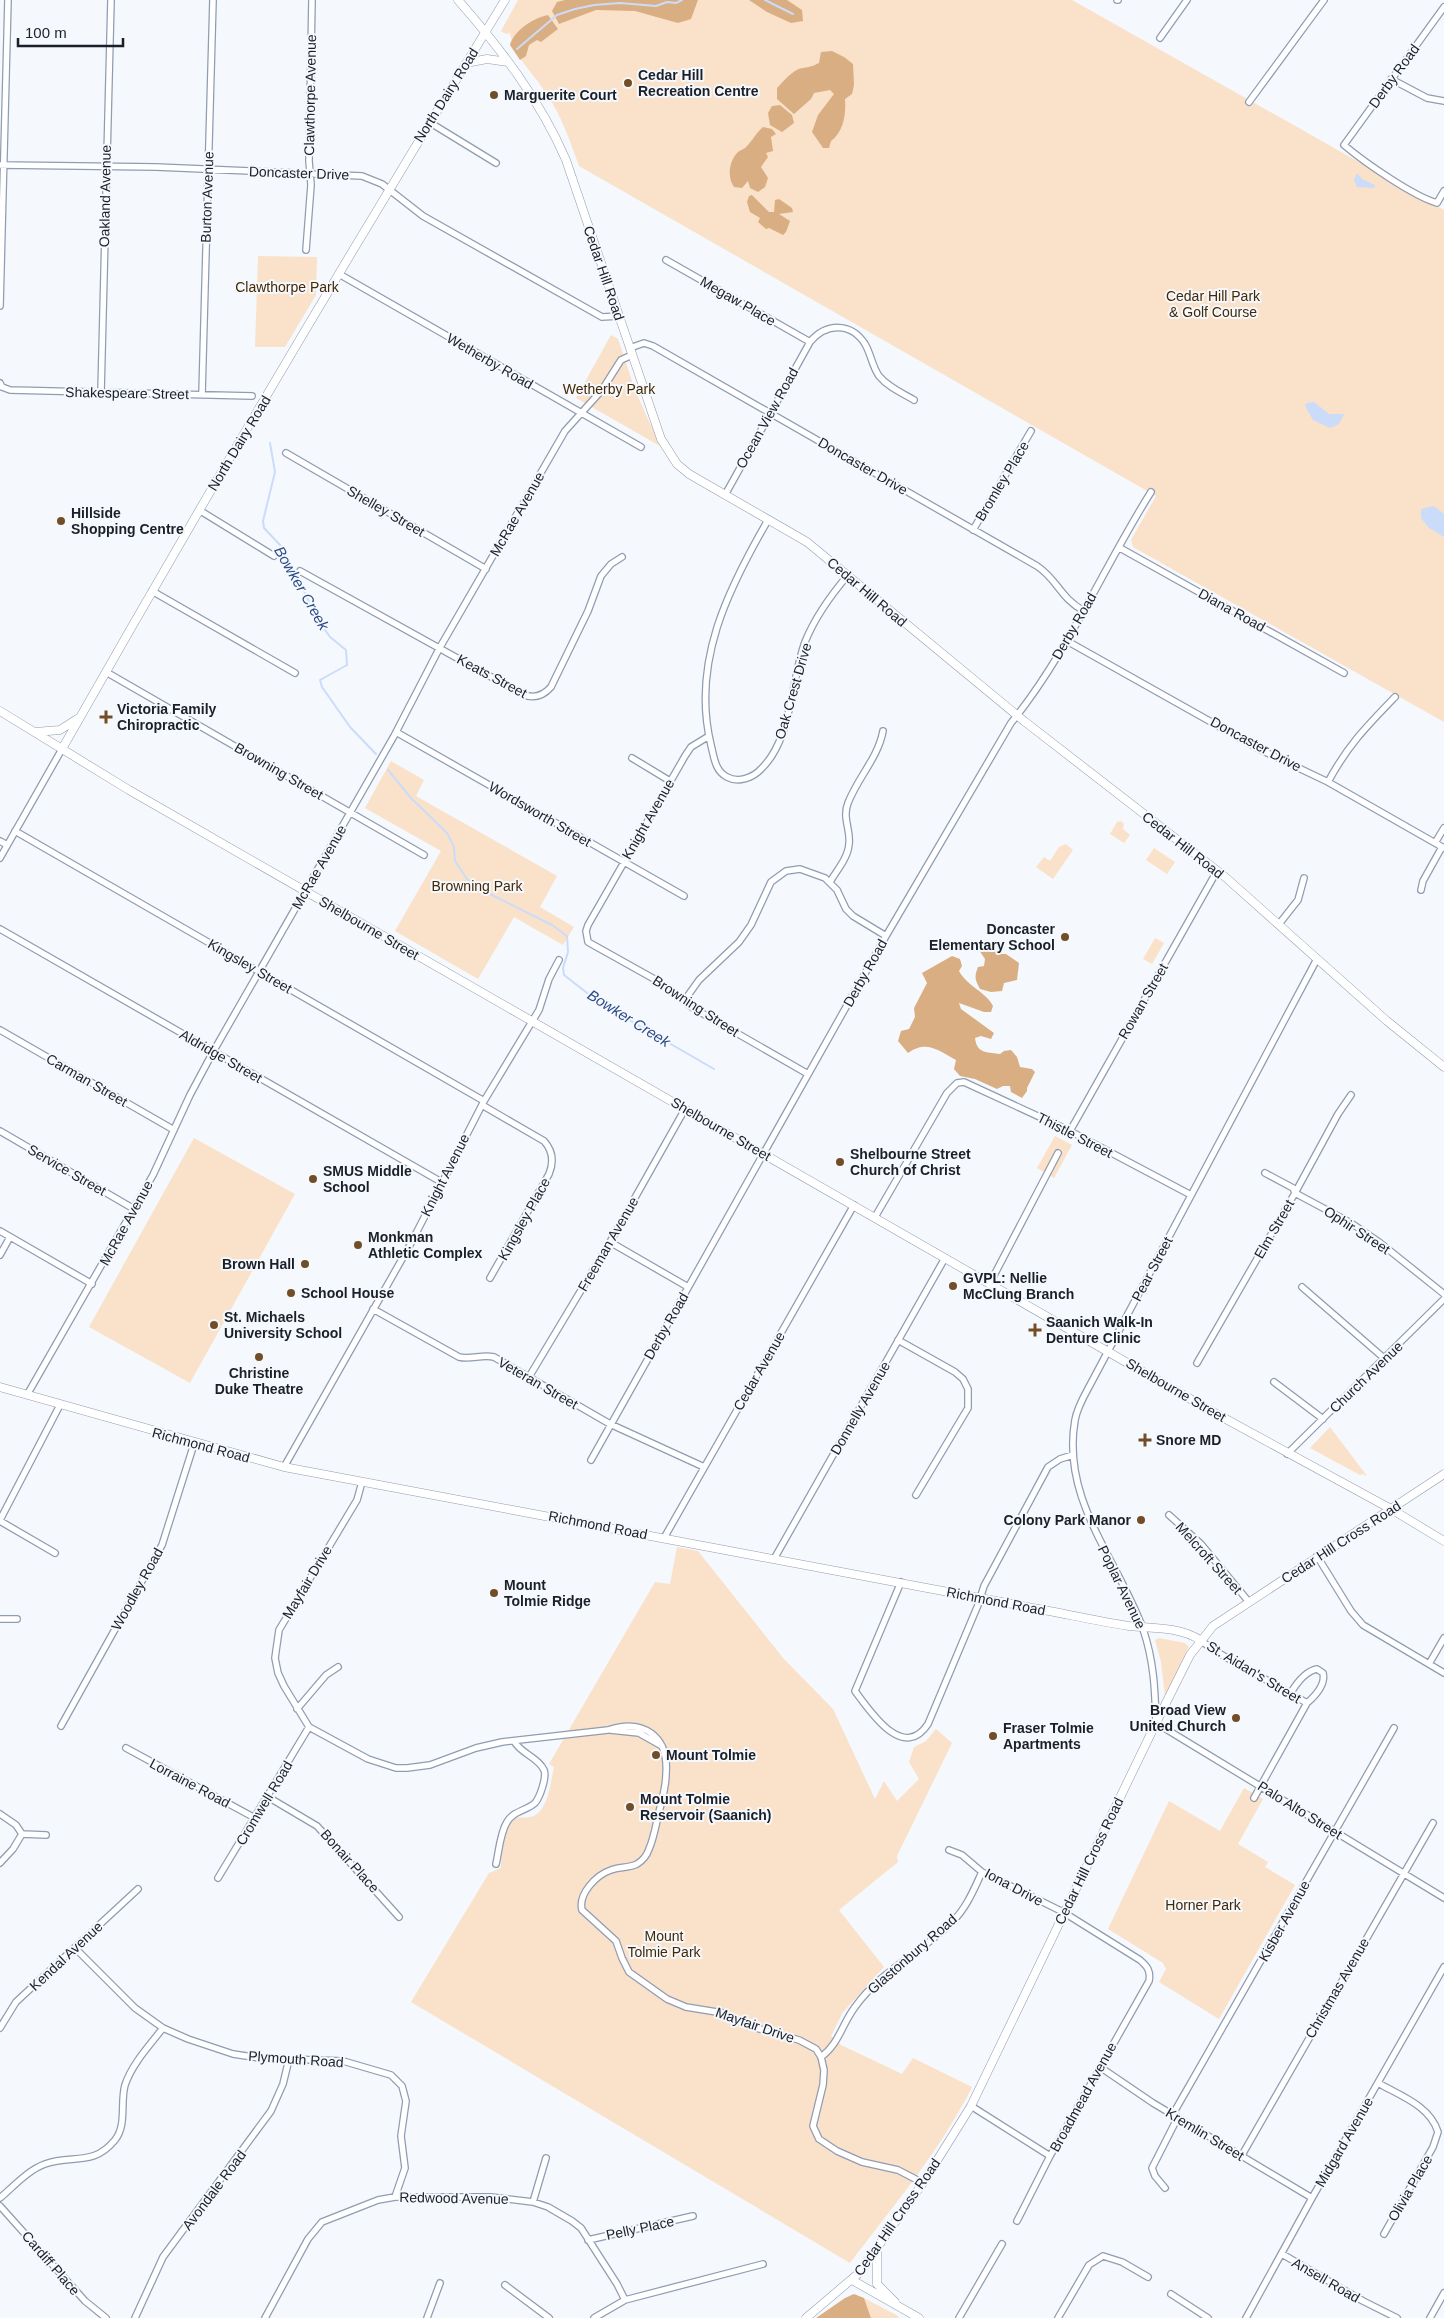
<svg xmlns="http://www.w3.org/2000/svg" width="1444" height="2318" font-family="Helvetica,sans-serif">
<style>
.green{fill:#fae1c9}
.forest{fill:#daae83}
.water{fill:#cadcfa}
.lines{fill:none;stroke-linecap:round;stroke-linejoin:round}
.stream{stroke:#cadcfa;stroke-width:2}
.street-casing{stroke:#909cb2;stroke-width:8}
.secondary-casing{stroke:#909cb2;stroke-width:9}
.street{stroke:#fff;stroke-width:5.5}
.secondary{stroke:#fff;stroke-width:8}
.poi-dot{fill:#724e28;stroke:#f5f8fc;stroke-width:2}
.labels{text-anchor:middle;dominant-baseline:central;stroke-width:4;stroke-linejoin:round;paint-order:stroke}
.poi-label{font-size:14px;font-weight:bold;fill:#1b1f28;stroke:#f5f8fc;text-anchor:start}
.street-label{font-size:14px;fill:#1b1f28;stroke:#f5f8fc}
.park-label{font-size:14px;fill:#452804;stroke:#f5f8fc}
.water-label{font-size:15px;font-style:italic;fill:#2c4c88;stroke:#f5f8fc}
</style>
<rect width="100%" height="100%" fill="#f5f8fc"/>
<path class="green" d="M518 0H1072L1444 210V722L1133 547 1131 540 1156 496 579 166C570 141 562 117 547 95 534 73 514 58 510 33L506 34 501 31Z
M258 256 317 257 316 295 285 347H255Z
M611 335 618 339 635 390 660 446 576 398Z
M391 761 424 780 416 796 557 876 540 907 574 927 563 945 514 917 478 979 395 931 441 851 365 808Z
M1121 821 1124 824 1123 829 1130 835 1124 843 1110 834 1117 822Z
M1066 844 1073 850 1053 879 1036 867 1044 857 1050 861 1059 847Z
M1154 848 1175 862 1167 874 1146 860Z
M1155 938 1164 943 1152 964 1143 959Z
M1055 1136 1072 1145 1054 1178 1037 1168Z
M194 1138 295 1194 190 1383 89 1327Z
M1330 1427 1367 1476 1362 1474 1360 1475 1310 1448Z
M677 1547 698 1551 783 1658 833 1709 875 1799 884 1781 897 1801 919 1779 909 1762 914 1747 926 1741 936 1729 952 1743 897 1856 898 1862 839 1910 884 1967 843 2012 831 2036 841 2045 902 2074 913 2058 972 2087C940 2151 893 2206 850 2263L411 2002 489 1873 501 1868C500 1860 506 1825 512 1820 520 1814 531 1822 540 1811 549 1801 551 1780 554 1767L549 1764 655 1582 670 1584Z
M1159 1638 1185 1643 1189 1647 1165 1696 1161 1662 1155 1640Z
M1244 1788 1263 1799 1238 1844 1268 1862 1265 1867 1295 1885 1219 2019 1159 1982 1166 1969 1163 1963 1108 1929 1169 1801 1220 1831Z
M864 2298 898 2316 899 2318H871Z"/>
<path class="forest" d="M565 0H698L691 19 678 23 635 11 596 10 559 24 552 11 557 2Z
M749 0H787L802 10 803 21 791 23 767 12Z
M548 15 558 29 541 42 537 40 529 45 526 56 520 60 510 45C514 30 534 18 548 15Z
M832 51 844 57 853 64 854 85 852 94 845 99C846 114 844 131 831 141L829 148H823L812 132 818 115 834 94 830 90 814 93 811 99 794 114 777 99V88C784 81 793 69 803 68 810 67 813 66 819 63L821 52Z
M780 105 792 115 794 123 782 132 770 125 768 113 772 106Z
M763 127 772 129 776 134 771 137 773 151 766 153 768 157 761 167 768 178 765 187 758 192 750 188 748 181 742 188 734 187C727 177 729 162 737 153 740 150 745 149 747 146 753 140 756 133 763 127Z
M752 195 769 212H774L775 200 779 199 792 208 793 212 779 214 790 221 786 232 783 235 769 228 766 229 758 222 760 218 750 212 747 202 749 196Z
M985 945 992 946 998 954H1006L1019 963 1017 980 1004 983 1002 991 991 992 980 989C975 980 974 977 978 967L984 966 985 959 979 950Z
M952 956 960 959 962 966 959 971C967 986 986 992 993 1006L991 1012H984L959 1003 961 1009 994 1033 991 1039 981 1036 975 1038C977 1053 985 1052 1000 1054L1004 1051 1011 1050 1017 1057 1020 1067 1032 1069 1035 1072 1027 1088V1091L1022 1098 1011 1092 1010 1086H1003L997 1089 975 1079 960 1076 954 1069 956 1060C937 1050 927 1040 908 1053L898 1041 901 1031 909 1029 915 1017 914 1008 927 983 922 973Z
M854 2294 864 2298 871 2318H816L845 2298Z"/>
<path class="water" d="M1357 173 1362 179 1375 185 1374 188 1357 187 1354 180Z
M1314 402 1329 414H1344L1339 424 1330 428 1313 420 1305 406 1307 403Z
M1434 506 1444 514V537L1429 528 1421 518V509Z"/>
<g class="lines">
<path class="stream" d="M765 0 793 14
M517 49 557 15 575 9 594 5 620 3 656 6 667 2 676 3 682 0
M270 443 275 472 263 521 264 528 281 546 294 569 316 617 330 637 346 650 347 665 320 680 322 687 350 727 376 754
M388 770 411 798 447 833 454 847 455 861 467 879 480 889 552 925 567 936 568 952 563 968 564 975 600 1003 714 1069"/>
<g class="street-casing">
<path id="street" d="M1117 0H1118
M1444 7 1344 145C1364 162 1413 196 1437 203L1444 191
M1160 38 1187 0
M1391 79 1427 98 1444 101
M1249 102 1324 0
M429 122 496 163
M0 165 156 167 362 176 382 184 423 216 602 317 619 316
M306 250 311 185 309 161 312 0
M666 260 810 342
M339 274 641 447
M0 306 8 0
M630 348 644 343 653 346 1037 566C1058 580 1060 598 1084 611
M0 383 2 387 10 390 252 396
M101 392 111 0
M202 394 213 0
M286 453 486 569
M725 495 810 342C826 323 851 322 865 344 871 354 872 366 879 376 888 387 902 393 914 400
M199 510 274 556
M768 520C728 589 691 663 711 745 714 757 715 771 727 777 738 783 753 778 761 769 792 740 791 680 805 642 815 617 831 595 848 575
M973 530 1031 431
M1120 548 1344 673
M300 571 522 694C533 699 543 696 551 687L588 611 601 576 611 564 622 557
M152 591 295 673
M1067 641 1261 750 1328 782 1444 848
M106 672 424 855
M396 732 684 896
M709 736 691 747 685 756 588 925 586 931 588 942 656 980 693 1008 808 1074
M632 758 670 781
M1328 782C1348 745 1366 727 1395 697
M15 831 484 1101
M0 841 7 845
M1435 843 1444 828
M0 858 62 749
M830 882C837 870 848 858 849 844 851 830 842 818 848 803 858 777 878 758 883 731
M1421 890 1423 881 1442 847
M1279 924 1298 900 1304 878
M0 929 443 1183
M1317 959 1090 1385C1084 1396 1077 1408 1075 1420 1061 1500 1118 1560 1143 1629 1154 1661 1155 1690 1156 1723L1444 1898
M684 1001 699 980 739 942 751 925 771 882 786 871 800 869 825 878 837 890 846 909 853 916 886 936
M0 1030 174 1130
M482 1105 544 1141C553 1151 554 1162 549 1174L490 1278
M0 1131 134 1209
M1070 1131 1217 871
M1265 1173 1293 1188 1295 1193 1351 1223 1379 1242 1444 1294
M875 1217 947 1093 957 1083 964 1082 1070 1131 1191 1195
M0 1231 92 1284
M610 1242 688 1287
M0 1255 10 1237
M990 1283 1058 1153
M1302 1287 1385 1359
M373 1309 459 1357C471 1360 482 1354 494 1357L610 1424 704 1467
M898 1340 955 1372 963 1379 968 1389V1408L916 1495
M1197 1363 1295 1193 1338 1114 1351 1095
M529 1377 610 1242 685 1109
M1274 1382 1323 1419
M27 1395 153 1175 190 1095 213 1052 394 736 439 649 565 431 602 390 621 360 632 355
M1287 1454 1444 1299
M591 1460 886 936 1011 723C1068 653 1103 568 1151 492
M284 1467 410 1245 484 1101 539 1010 549 979 559 960
M362 1482 357 1500 279 1630 275 1658 278 1673 284 1686 309 1727 368 1759 396 1768H407L430 1765 476 1748 502 1742 608 1730C643 1718 669 1736 666 1774 666 1787 662 1800 659 1812 656 1824 654 1838 649 1849 647 1855 642 1861 637 1864 629 1868 619 1867 611 1870 596 1875 578 1894 582 1910L616 1941 622 1958 629 1972 667 1999 686 2007 723 2013 749 2026 799 2040 816 2049 821 2057 824 2070 823 2085 813 2126 819 2139 837 2151 862 2162 898 2170 923 2183
M1169 1515 1201 1544 1249 1602
M0 1520 60 1405
M0 1521 55 1553
M664 1538 854 1205
M1317 1556 1351 1611 1363 1625 1444 1673
M774 1559 945 1258
M901 1582 855 1691C870 1711 903 1762 928 1724L978 1605 984 1586 1048 1467 1060 1459 1073 1455
M0 1619H17
M1200 1640 1215 1651 1307 1703
M1429 1664 1444 1638
M297 1709 326 1675 338 1667
M61 1726 162 1545 194 1444
M610 1730 639 1733 662 1746
M126 1748 255 1818
M268 1797 317 1826 399 1917
M1254 1798 1307 1703C1315 1696 1326 1685 1323 1673L1317 1669C1305 1671 1296 1684 1290 1694
M0 1814 16 1825 22 1834 13 1849 0 1863
M22 1834 46 1835
M949 1850 962 1855 982 1872 1063 1912 1140 1960C1147 1966 1151 1971 1149 1981L1050 2156 1017 2221
M496 1864C499 1851 500 1833 507 1822 513 1811 526 1811 535 1803 540 1797 547 1777 544 1770 538 1757 521 1754 514 1741
M218 1878 309 1727
M75 1948 135 2008 163 2028 188 2039 233 2054 260 2058 343 2061 391 2075 402 2086 406 2101 401 2136 405 2168 395 2197
M0 2028 16 2002 138 1889
M821 2057C839 2044 842 2024 855 2007 881 1970 923 1952 953 1921 967 1907 974 1889 982 1872
M1100 2067 1153 2103 1312 2198
M1378 2083C1401 2096 1430 2106 1438 2132L1433 2147 1384 2234
M971 2106 1050 2156
M1173 2114 1394 1728
M1242 2155 1433 1823
M1165 2188 1155 2176 1152 2168 1178 2117
M0 2198C13 2187 28 2170 45 2164 72 2154 93 2167 115 2140 127 2125 120 2103 125 2085 132 2064 149 2046 163 2028
M533 2202 546 2158
M0 2206 85 2301 106 2318
M588 2240 693 2216
M1282 2254 1363 2301 1397 2318
M505 2285 549 2318
M1171 2294 1208 2318
M135 2318 163 2257 271 2111 283 2084 289 2059
M265 2318 308 2239 322 2222 378 2200 395 2197H491L533 2202 548 2207 572 2221 581 2228 617 2284 625 2300
M427 2318 440 2283
M594 2318 625 2300 763 2264
M959 2318 1002 2244
M1058 2318 1089 2265 1103 2256 1122 2262 1148 2277
M1246 2318 1312 2198 1444 1967
M1430 2318 1444 2293"/>
</g>
<g class="secondary-casing">
<path id="secondary" d="M458 0C501 49 540 100 566 160L661 439 677 464 689 474 807 542 1024 721 1224 876 1387 1021 1444 1067
M466 63 487 59 508 62
M0 711 129 790 1213 1412 1391 1509 1444 1541
M35 732 60 730 77 719
M62 749C205 497 353 247 505 0
M0 1387 284 1467 1049 1611C1075 1616 1102 1622 1129 1626 1152 1628 1180 1627 1200 1640
M877 2250V2284L895 2302
M852 2280 919 2318
M806 2318 859 2273 923 2183 971 2106 1156 1723 1190 1655 1213 1626 1444 1474"/>
</g>
<use href="#street" class="street"/>
<use href="#secondary" class="secondary"/>
</g>
<g class="poi-dot">
<circle cx="628" cy="83" r="5"/>
<circle cx="494" cy="95" r="5"/>
<circle cx="61" cy="521" r="5"/>
<path d="M103.5 709.5h5v5h5v5h-5v5h-5v-5h-5v-5h5z"/>
<circle cx="1065" cy="937" r="5"/>
<circle cx="840" cy="1162" r="5"/>
<circle cx="313" cy="1179" r="5"/>
<circle cx="358" cy="1245" r="5"/>
<circle cx="305" cy="1264" r="5"/>
<circle cx="953" cy="1286" r="5"/>
<circle cx="291" cy="1293" r="5"/>
<circle cx="214" cy="1325" r="5"/>
<path d="M1032.5 1322.5h5v5h5v5h-5v5h-5v-5h-5v-5h5z"/>
<circle cx="259" cy="1357" r="5"/>
<path d="M1142.5 1432.5h5v5h5v5h-5v5h-5v-5h-5v-5h5z"/>
<circle cx="1141" cy="1520" r="5"/>
<circle cx="494" cy="1593" r="5"/>
<circle cx="1236" cy="1718" r="5"/>
<circle cx="993" cy="1736" r="5"/>
<circle cx="656" cy="1755" r="5"/>
<circle cx="630" cy="1807" r="5"/>
</g>
<g class="labels">
<g class="poi-label">
<text x="638" y="75">Cedar Hill<tspan x="638" dy="16">Recreation Centre</tspan></text>
<text x="504" y="95">Marguerite Court</text>
<text x="71" y="513">Hillside<tspan x="71" dy="16">Shopping Centre</tspan></text>
<text x="117" y="709">Victoria Family<tspan x="117" dy="16">Chiropractic</tspan></text>
<text x="1055" y="929" text-anchor="end">Doncaster<tspan x="1055" dy="16">Elementary School</tspan></text>
<text x="850" y="1154">Shelbourne Street<tspan x="850" dy="16">Church of Christ</tspan></text>
<text x="323" y="1171">SMUS Middle<tspan x="323" dy="16">School</tspan></text>
<text x="368" y="1237">Monkman<tspan x="368" dy="16">Athletic Complex</tspan></text>
<text x="295" y="1264" text-anchor="end">Brown Hall</text>
<text x="963" y="1278">GVPL: Nellie<tspan x="963" dy="16">McClung Branch</tspan></text>
<text x="301" y="1293">School House</text>
<text x="224" y="1317">St. Michaels<tspan x="224" dy="16">University School</tspan></text>
<text x="1046" y="1322">Saanich Walk-In<tspan x="1046" dy="16">Denture Clinic</tspan></text>
<text x="259" y="1373" text-anchor="middle">Christine<tspan x="259" dy="16">Duke Theatre</tspan></text>
<text x="1156" y="1440">Snore MD</text>
<text x="1131" y="1520" text-anchor="end">Colony Park Manor</text>
<text x="504" y="1585">Mount<tspan x="504" dy="16">Tolmie Ridge</tspan></text>
<text x="1226" y="1710" text-anchor="end">Broad View<tspan x="1226" dy="16">United Church</tspan></text>
<text x="1003" y="1728">Fraser Tolmie<tspan x="1003" dy="16">Apartments</tspan></text>
<text x="666" y="1755">Mount Tolmie</text>
<text x="640" y="1799">Mount Tolmie<tspan x="640" dy="16">Reservoir (Saanich)</tspan></text>
</g>
<g class="street-label">
<text transform="translate(1394 76) rotate(-54)">Derby Road</text>
<text transform="translate(310 95) rotate(-89)">Clawthorpe Avenue</text>
<text transform="translate(446 95) rotate(-58)">North Dairy Road</text>
<text transform="translate(299 173) rotate(2)">Doncaster Drive</text>
<text transform="translate(105 196) rotate(-89)">Oakland Avenue</text>
<text transform="translate(207 197) rotate(-88)">Burton Avenue</text>
<text transform="translate(604 273) rotate(71)">Cedar Hill Road</text>
<text transform="translate(738 301) rotate(30)">Megaw Place</text>
<text transform="translate(490 361) rotate(30)">Wetherby Road</text>
<text transform="translate(127 393) rotate(1)">Shakespeare Street</text>
<text transform="translate(767 418) rotate(-61)">Ocean View Road</text>
<text transform="translate(239 443) rotate(-59)">North Dairy Road</text>
<text transform="translate(863 466) rotate(30)">Doncaster Drive</text>
<text transform="translate(1002 481) rotate(-59)">Bromley Place</text>
<text transform="translate(386 511) rotate(30)">Shelley Street</text>
<text transform="translate(517 514) rotate(-60)">McRae Avenue</text>
<text transform="translate(867 592) rotate(40)">Cedar Hill Road</text>
<text transform="translate(1232 610) rotate(29)">Diana Road</text>
<text transform="translate(1074 626) rotate(-60)">Derby Road</text>
<text transform="translate(492 676) rotate(28)">Keats Street</text>
<text transform="translate(793 691) rotate(-74)">Oak Crest Drive</text>
<text transform="translate(1256 744) rotate(28)">Doncaster Drive</text>
<text transform="translate(279 771) rotate(30)">Browning Street</text>
<text transform="translate(540 814) rotate(30)">Wordsworth Street</text>
<text transform="translate(648 819) rotate(-60)">Knight Avenue</text>
<text transform="translate(1183 845) rotate(38)">Cedar Hill Road</text>
<text transform="translate(319 867) rotate(-60)">McRae Avenue</text>
<text transform="translate(369 928) rotate(30)">Shelbourne Street</text>
<text transform="translate(250 966) rotate(30)">Kingsley Street</text>
<text transform="translate(865 973) rotate(-61)">Derby Road</text>
<text transform="translate(1143 1001) rotate(-60)">Rowan Street</text>
<text transform="translate(696 1006) rotate(33)">Browning Street</text>
<text transform="translate(221 1056) rotate(30)">Aldridge Street</text>
<text transform="translate(87 1080) rotate(30)">Carman Street</text>
<text transform="translate(721 1129) rotate(30)">Shelbourne Street</text>
<text transform="translate(1075 1135) rotate(27)">Thistle Street</text>
<text transform="translate(67 1170) rotate(30)">Service Street</text>
<text transform="translate(445 1175) rotate(-63)">Knight Avenue</text>
<text transform="translate(524 1219) rotate(-61)">Kingsley Place</text>
<text transform="translate(126 1223) rotate(-61)">McRae Avenue</text>
<text transform="translate(1274 1229) rotate(-60)">Elm Street</text>
<text transform="translate(1357 1230) rotate(33)">Ophir Street</text>
<text transform="translate(608 1244) rotate(-60)">Freeman Avenue</text>
<text transform="translate(1152 1269) rotate(-62)">Pear Street</text>
<text transform="translate(666 1326) rotate(-60)">Derby Road</text>
<text transform="translate(759 1371) rotate(-60)">Cedar Avenue</text>
<text transform="translate(1366 1377) rotate(-44)">Church Avenue</text>
<text transform="translate(538 1383) rotate(30)">Veteran Street</text>
<text transform="translate(1176 1390) rotate(30)">Shelbourne Street</text>
<text transform="translate(860 1408) rotate(-60)">Donnelly Avenue</text>
<text transform="translate(201 1445) rotate(15)">Richmond Road</text>
<text transform="translate(598 1525) rotate(11)">Richmond Road</text>
<text transform="translate(1341 1542) rotate(-33)">Cedar Hill Cross Road</text>
<text transform="translate(1209 1558) rotate(48)">Melcroft Street</text>
<text transform="translate(307 1582) rotate(-59)">Mayfair Drive</text>
<text transform="translate(1122 1587) rotate(64)">Poplar Avenue</text>
<text transform="translate(137 1589) rotate(-61)">Woodley Road</text>
<text transform="translate(996 1601) rotate(11)">Richmond Road</text>
<text transform="translate(1254 1672) rotate(31)">St. Aidan's Street</text>
<text transform="translate(190 1783) rotate(28)">Lorraine Road</text>
<text transform="translate(264 1803) rotate(-59)">Cromwell Road</text>
<text transform="translate(1300 1810) rotate(32)">Palo Alto Street</text>
<text transform="translate(350 1861) rotate(48)">Bonair Place</text>
<text transform="translate(1089 1861) rotate(-64)">Cedar Hill Cross Road</text>
<text transform="translate(1014 1887) rotate(28)">Iona Drive</text>
<text transform="translate(1284 1921) rotate(-61)">Kisber Avenue</text>
<text transform="translate(912 1954) rotate(-41)">Glastonbury Road</text>
<text transform="translate(66 1956) rotate(-43)">Kendal Avenue</text>
<text transform="translate(1337 1988) rotate(-60)">Christmas Avenue</text>
<text transform="translate(755 2025) rotate(19)">Mayfair Drive</text>
<text transform="translate(296 2059) rotate(4)">Plymouth Road</text>
<text transform="translate(1083 2097) rotate(-61)">Broadmead Avenue</text>
<text transform="translate(1205 2134) rotate(31)">Kremlin Street</text>
<text transform="translate(1344 2142) rotate(-60)">Midgard Avenue</text>
<text transform="translate(1410 2188) rotate(-60)">Olivia Place</text>
<text transform="translate(214 2190) rotate(-53)">Avondale Road</text>
<text transform="translate(454 2198) rotate(1)">Redwood Avenue</text>
<text transform="translate(897 2217) rotate(-55)">Cedar Hill Cross Road</text>
<text transform="translate(640 2228) rotate(-12)">Pelly Place</text>
<text transform="translate(51 2263) rotate(49)">Cardiff Place</text>
<text transform="translate(1326 2280) rotate(30)">Ansell Road</text>
</g>
<g class="park-label">
<text x="287" y="287">Clawthorpe Park</text>
<text x="1213" y="296">Cedar Hill Park<tspan x="1213" dy="16">&amp; Golf Course</tspan></text>
<text x="609" y="389">Wetherby Park</text>
<text x="477" y="886">Browning Park</text>
<text x="1203" y="1905">Horner Park</text>
<text x="664" y="1936">Mount<tspan x="664" dy="16">Tolmie Park</tspan></text>
</g>
<g class="water-label">
<text transform="translate(302 588) rotate(60)">Bowker Creek</text>
<text transform="translate(629 1018) rotate(32)">Bowker Creek</text>
</g>
</g>
<path d="M18 38v8h105v-8" fill="none" stroke="#1b1f28" stroke-width="2.5"/>
<text x="25" y="38" font-size="15" fill="#1b1f28" stroke="#f5f8fc" stroke-width="4" paint-order="stroke">100 m</text>
</svg>
